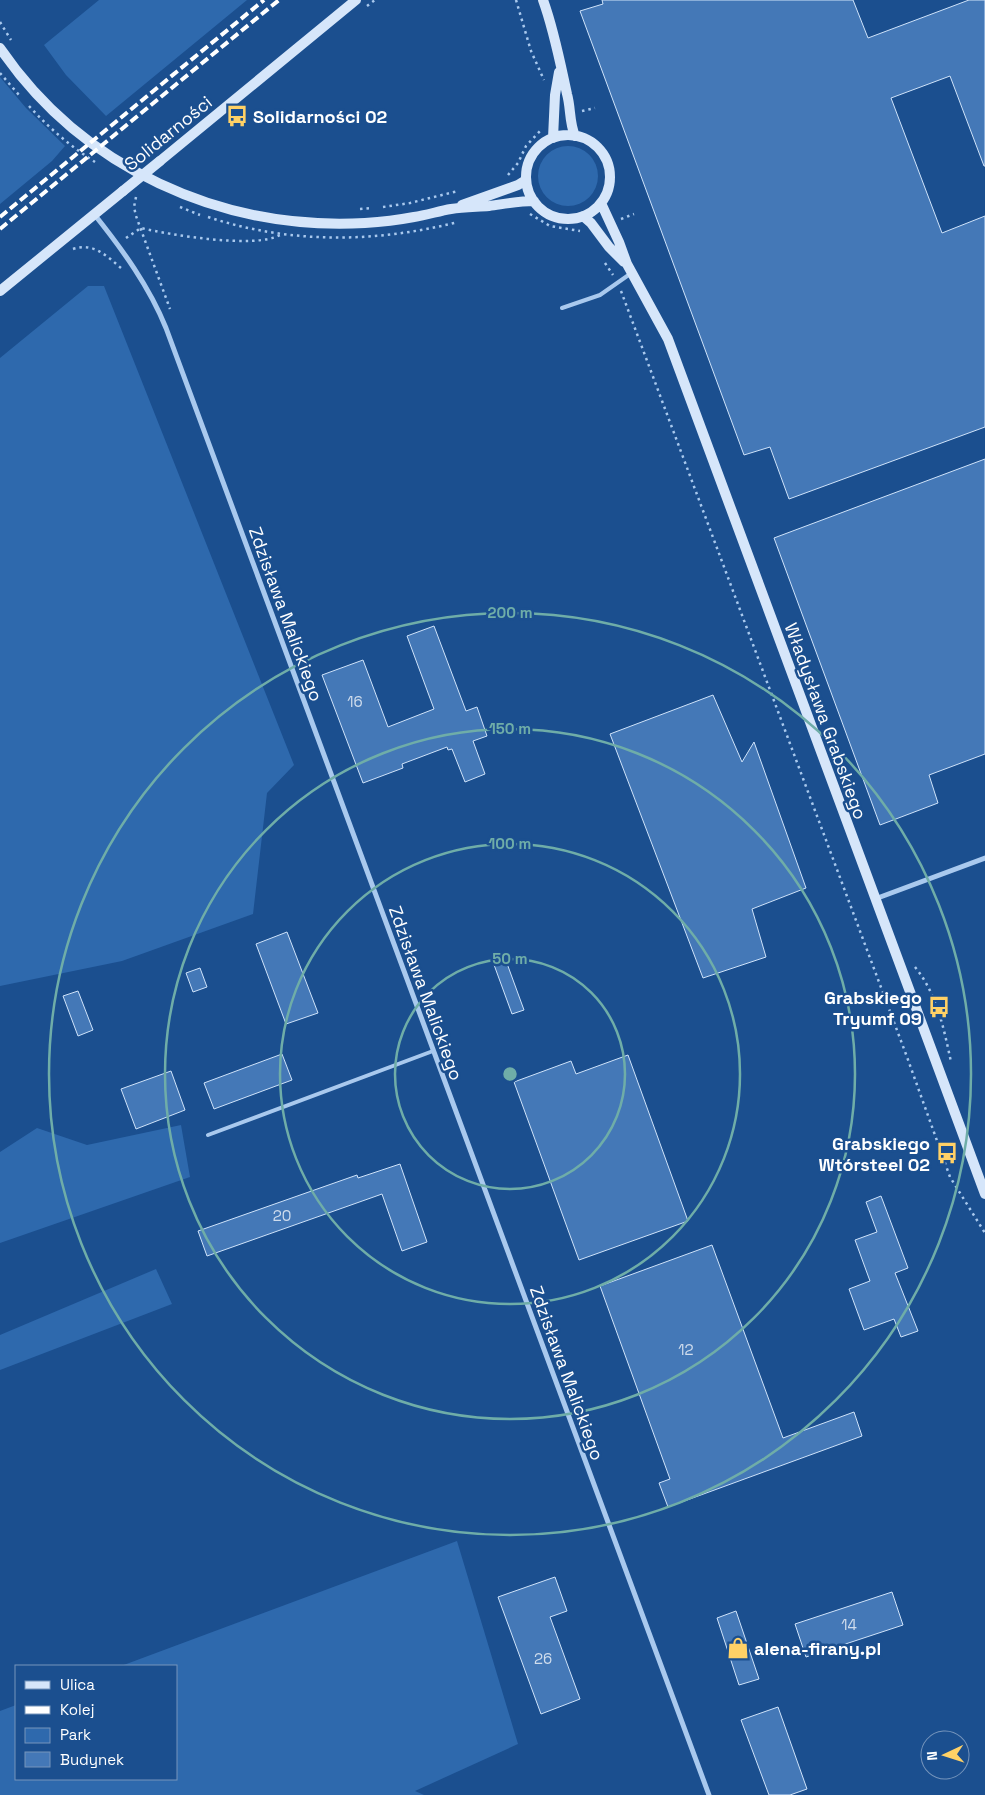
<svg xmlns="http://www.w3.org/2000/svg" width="985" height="1795" font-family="'Space Grotesk',sans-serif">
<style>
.green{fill:#2e69ad}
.building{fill:#4478b7;stroke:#cfe3fa}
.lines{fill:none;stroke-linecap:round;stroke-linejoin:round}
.path{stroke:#a9c9ee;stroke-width:2.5;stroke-dasharray:2.5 4;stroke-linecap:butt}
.lane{stroke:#a9c9ee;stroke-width:4}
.street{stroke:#a9c9ee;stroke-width:5}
.secondary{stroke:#d6e6fa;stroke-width:10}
.rail{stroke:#fff;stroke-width:4;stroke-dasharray:9 4;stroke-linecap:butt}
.secondary-bridge{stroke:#d6e6fa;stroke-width:10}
.ring{fill:none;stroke:#6fada8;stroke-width:2.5}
.labels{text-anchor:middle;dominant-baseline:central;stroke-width:5;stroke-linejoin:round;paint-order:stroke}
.number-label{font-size:15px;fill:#d0dded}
.poi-label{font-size:18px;font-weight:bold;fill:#fff;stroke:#1b4f8f;text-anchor:start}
.street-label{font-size:18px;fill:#fff;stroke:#1b4f8f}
.centre{fill:#6fada8;stroke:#1b4f8f;stroke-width:2.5}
.ring-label{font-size:15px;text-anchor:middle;font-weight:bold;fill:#6fada8;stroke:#1b4f8f;stroke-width:5;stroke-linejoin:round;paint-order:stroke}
</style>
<rect width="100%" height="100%" fill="#1b4f8f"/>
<path class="green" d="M99 0H247L106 116 66 75 44 45Z
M0 77 26 108 65 146 52 161 0 204Z
M538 176a30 30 0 1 1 60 0a30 30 0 1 1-60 0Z
M88 286H104L294 765 267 793 253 914 122 961 0 986V358Z
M181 1125 190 1177 0 1243V1152L37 1128 87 1145Z
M156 1269 172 1304 0 1370V1335Z
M457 1541 518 1744 415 1791 424 1795H0V1711L16 1705V1779H176V1666H121Z"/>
<path class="building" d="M602 0H853L868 38 969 0H985V166H984L950 76 891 98 942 233 985 216V427L789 499 770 447 744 455 580 11 603 4Z
M985 459V754L929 775 938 803 880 825 774 538Z
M434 626 466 711 477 707 487 736 473 741 485 774 465 782 452 749 448 750 447 747 402 764 403 768 363 783 322 675 363 660 388 727 434 709 407 636Z
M713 695 742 762 754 742 806 888 752 909 766 957 703 978 610 734Z
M287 932 318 1013 286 1024 256 944Z
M505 958 524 1010 512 1014 493 962Z
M200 968 207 987 193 992 186 973Z
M78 991 93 1030 78 1036 63 996Z
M282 1054 292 1080 214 1109 204 1083Z
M628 1055 688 1221 579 1260 514 1082 571 1061 576 1074Z
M171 1071 185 1110 136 1129 121 1089Z
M400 1164 427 1242 402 1251 382 1194 207 1256 198 1231 357 1175 358 1178Z
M881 1196 908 1268 895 1273 918 1331 901 1337 894 1319 864 1330 849 1289 870 1281 855 1240 877 1232 866 1202Z
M712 1245 783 1438 854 1412 862 1436 668 1507 659 1483 670 1479 600 1286Z
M555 1577 567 1611 550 1617 580 1699 541 1714 498 1597Z
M892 1592 903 1625 806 1657 795 1624Z
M736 1611 759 1679 739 1685 717 1618Z
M778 1707 807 1789 790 1795H769L741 1720Z"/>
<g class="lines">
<path class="path" d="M516 0 531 51 544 80
M367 6 375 0
M0 22 11 40
M0 73 19 95
M29 106C49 128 70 146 95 162
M582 111 595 108
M508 175 518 163 526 146 540 131
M136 197 134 207 136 216 170 309
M180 207 200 215
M383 207 410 203 458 191
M360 209 372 208
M530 214 550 226 580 231
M208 217C290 244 375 243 458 222
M621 219 634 214
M126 238 141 228C170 235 256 249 280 235
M73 249C93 242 107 256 121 268
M605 263 613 275
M621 291 907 1057 950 1177 985 1233
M915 967C937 994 944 1029 951 1062"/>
<path class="lane" d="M562 308 600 295 630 274
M208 1135 433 1051"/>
<path class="street" d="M94 214C122 249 149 286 166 328L709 1795
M875 899 985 858"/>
<path class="secondary" d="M543 0C554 30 560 62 567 94 571 108 569 122 575 136
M0 48C82 168 221 231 365 223 381 222 398 220 414 217 427 215 439 211 451 209 463 207 476 207 489 206 504 204 519 201 534 201
M526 177a42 42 0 1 1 84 0a42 42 0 1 1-84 0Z
M553 138 555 95 559 72
M160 161 356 0
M601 203 619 242 627 264 668 339 985 1194
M462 205 518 185 526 180
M583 216 591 223 609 247 624 262
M0 291 123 191"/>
<path class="rail" d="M0 217 264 0
M0 229 279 0"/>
<path class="secondary-bridge" d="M123 191 160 161"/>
</g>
<g class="ring">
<circle cx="510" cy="1074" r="115"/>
<circle cx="510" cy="1074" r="230"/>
<circle cx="510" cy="1074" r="345"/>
<circle cx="510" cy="1074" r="461"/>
</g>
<defs>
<g id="bus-bare" transform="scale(1.725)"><path d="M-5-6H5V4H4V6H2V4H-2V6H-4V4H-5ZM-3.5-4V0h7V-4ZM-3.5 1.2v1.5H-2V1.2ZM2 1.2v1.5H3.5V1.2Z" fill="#ffd166" stroke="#1b4f8f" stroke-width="2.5" paint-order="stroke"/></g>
<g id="shop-bare" transform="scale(1.725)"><path d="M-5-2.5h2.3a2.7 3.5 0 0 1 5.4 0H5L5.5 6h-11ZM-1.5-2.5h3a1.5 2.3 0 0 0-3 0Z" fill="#ffd166" stroke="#1b4f8f" stroke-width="2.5" paint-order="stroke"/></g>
</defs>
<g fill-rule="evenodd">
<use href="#bus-bare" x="237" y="116"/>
<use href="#bus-bare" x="939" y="1007"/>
<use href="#bus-bare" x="947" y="1153"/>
<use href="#shop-bare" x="738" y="1648"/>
</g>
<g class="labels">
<g class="number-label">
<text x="355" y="701">16</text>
<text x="282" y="1215">20</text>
<text x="686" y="1349">12</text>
<text x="849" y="1624">14</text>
<text x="543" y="1658">26</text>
</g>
<g class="poi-label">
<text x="253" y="116">Solidarności 02</text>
<text x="922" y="997" text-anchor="end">Grabskiego<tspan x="922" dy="21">Tryumf 09</tspan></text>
<text x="930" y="1143" text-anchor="end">Grabskiego<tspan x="930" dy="21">Wtórsteel 02</tspan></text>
<text x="754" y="1648">alena-firany.pl</text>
</g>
<g class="street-label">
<text transform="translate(168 133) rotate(-39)">Solidarności</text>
<text transform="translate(286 614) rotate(70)">Zdzisława Malickiego</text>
<text transform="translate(826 721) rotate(70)">Władysława Grabskiego</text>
<text transform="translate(426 993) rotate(70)">Zdzisława Malickiego</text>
<text transform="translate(567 1373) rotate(70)">Zdzisława Malickiego</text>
</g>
</g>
<circle cx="510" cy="1074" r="8" class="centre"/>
<g class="ring-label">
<text x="510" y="618">200 m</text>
<text x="510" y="734">150 m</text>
<text x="510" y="849">100 m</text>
<text x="510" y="964">50 m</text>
</g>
<rect x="15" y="1665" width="162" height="115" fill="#1b4f8f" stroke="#7695bc"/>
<rect x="25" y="1681" width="25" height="8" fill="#d6e6fa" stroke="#7695bc"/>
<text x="60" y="1690" font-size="15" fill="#ffffff">Ulica</text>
<rect x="25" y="1706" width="25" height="8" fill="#ffffff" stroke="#7695bc"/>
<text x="60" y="1715" font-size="15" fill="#ffffff">Kolej</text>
<rect x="25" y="1728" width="25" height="15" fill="#2e69ad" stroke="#7695bc"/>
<text x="60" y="1740" font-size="15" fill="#ffffff">Park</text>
<rect x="25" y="1752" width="25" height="15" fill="#4478b7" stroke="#7695bc"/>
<text x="60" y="1765" font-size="15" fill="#ffffff">Budynek</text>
<g transform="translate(945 1755) rotate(266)"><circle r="24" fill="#1b4f8f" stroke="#7695bc"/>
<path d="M0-4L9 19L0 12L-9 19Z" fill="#ffd166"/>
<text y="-8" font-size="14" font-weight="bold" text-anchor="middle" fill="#ffffff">N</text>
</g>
</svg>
